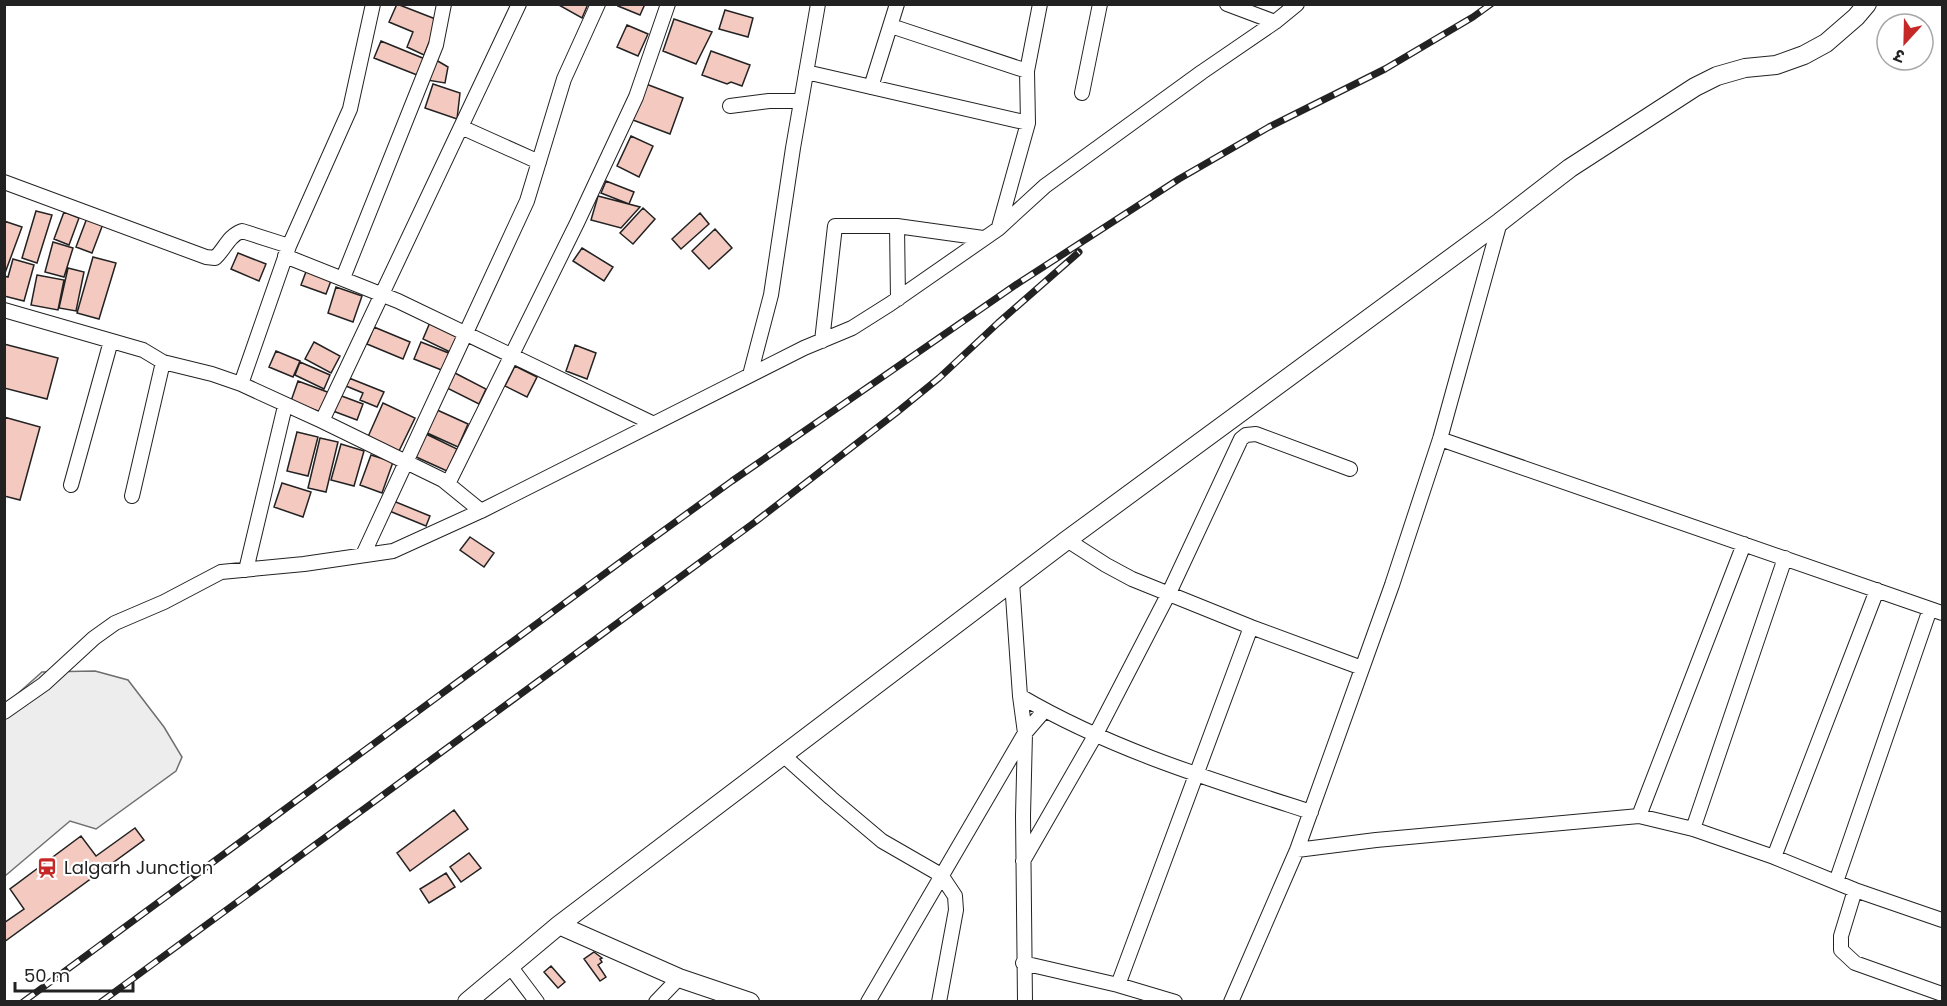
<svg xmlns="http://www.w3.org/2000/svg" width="1947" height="1006" font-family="Poppins,'Noto Sans Devanagari',sans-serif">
<rect width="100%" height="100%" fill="#fff"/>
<path fill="#ededed" stroke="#6f6f6f" stroke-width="1.5" d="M95,671L128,680L164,727L182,757L176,771L96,829L70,821L5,876V705L42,672Z"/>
<path fill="#f3c9c0" stroke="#222" stroke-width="1.5" d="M397,4L438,20L424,55L407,47L413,32L389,22Z
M557,4H588L582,18Z
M619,4H645L640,15L618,6Z
M725,10L753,18L748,37L719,29Z
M674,19L712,32L696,64L663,51Z
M627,25L648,34L638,56L617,47Z
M381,41L425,59L417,75L374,58Z
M711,51L750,65L742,86L731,82L727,84L702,75Z
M436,60L448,67L445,83L427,80Z
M433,84L460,93L457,119L425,108Z
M646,84L683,98L670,134L633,120Z
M631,136L653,146L639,177L617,166Z
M606,181L634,192L629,204L601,193Z
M598,196L640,207L621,228L591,220Z
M643,208L655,219L633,244L620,233Z
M36,211L52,215L37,263L22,258Z
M64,212L79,218L69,245L54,239Z
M700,213L709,224L681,249L672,239Z
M87,218L103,224L92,253L76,247Z
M4,221L22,227L5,273H4Z
M715,229L732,248L709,269L692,251Z
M53,242L73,248L64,277L45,272Z
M582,248L613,267L604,281L573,261Z
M238,253L266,264L259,281L231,269Z
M93,257L116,263L99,319L77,313Z
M13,259L34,265L24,301L4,296V276L8,277Z
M68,268L84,272L76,311L59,308Z
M307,269L332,278L326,294L301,285Z
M37,275L64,280L58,310L31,305Z
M336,287L362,296L353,322L328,313Z
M431,320L459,333L450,352L423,339Z
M374,327L410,342L403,359L367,344Z
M314,342L340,356L331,373L305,359Z
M421,342L451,354L444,371L414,359Z
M4,344L58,358L47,399L4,388Z
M575,345L596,353L587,379L566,371Z
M276,351L300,361L293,377L269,367Z
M300,362L330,375L324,389L295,375Z
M515,366L537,377L527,397L505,386Z
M453,372L486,389L479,404L445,387Z
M349,378L384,392L377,407L360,400L363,393L346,386Z
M298,381L330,393L323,413L291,401Z
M339,395L363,404L357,420L333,411Z
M383,403L415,418L398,453L367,439Z
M435,409L468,424L458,447L425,432Z
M4,417L40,427L20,500L4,496Z
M297,432L318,437L308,476L287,471Z
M424,433L457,449L447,471L414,456Z
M320,438L338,442L326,492L308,488Z
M341,444L364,451L354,486L331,480Z
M371,455L393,462L382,493L360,485Z
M282,483L311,492L303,517L274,507Z
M391,500L430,516L426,526L387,510Z
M470,537L494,553L484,567L460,550Z
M454,810L468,829L410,871L397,853Z
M135,828L144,840L4,942V923L24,909L10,889L81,836L96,856Z
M469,853L481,868L461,882L450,867Z
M446,873L455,887L429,903L420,889Z
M594,952L602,958L600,959L602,962L598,965L606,977L600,981L584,959Z
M551,966L565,982L558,988L544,972Z"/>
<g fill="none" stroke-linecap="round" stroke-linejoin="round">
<g stroke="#222" stroke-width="16">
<path id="minor" d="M1227,4L1275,22
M891,26L1027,71
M806,72L1028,123
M871,87L897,4
M1082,93L1100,4
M730,106L769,101H801
M461,127L539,162
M4,182L206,257L215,258C225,249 228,236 242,231L289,246
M897,226L983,238
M999,227L1028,123L1027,71L1040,4
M285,256L398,301L654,424
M343,278L436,45L444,4
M4,310L143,350L163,362L212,374L241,384L322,421L443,480L481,511L804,348L852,328L890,304L998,229L1045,186L1202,72L1275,22L1297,4
M822,341L835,226H897L898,299
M750,375L771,295L793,148L818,4
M241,384L289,246L350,109L373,4
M322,421L519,4
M1440,439L1942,613
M448,484L577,223L636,97L668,4
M71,485L111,341
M132,496L163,362
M1067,540L1106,565L1132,579L1251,627L1362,668
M363,555L527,201L564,79L598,4
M246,570L285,406
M1012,582L1020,696L1025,733L1023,816L1025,1002
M1020,696C1110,749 1212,780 1311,812
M4,712L44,684L94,638L115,623L164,602L221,572L304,564L393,551L481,511
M783,755L831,798L882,841L941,875L955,896L956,910L939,1002
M1639,816L1744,544
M1693,829L1785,558
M1297,850L1376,840L1639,816L1693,829L1774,857L1855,890L1942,920
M1774,857L1877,590
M1023,861L1096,734L1169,593L1241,439L1246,435L1256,434L1350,469
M1836,882L1930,609
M1855,890L1841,936V950L1855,963L1942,994
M1023,963L1118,985L1175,1002
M510,966L537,1002
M1118,985L1251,627
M656,1002L679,978
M868,1002L1025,733L1044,711
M1231,1002L1297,850L1392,585L1440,439L1500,222"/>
</g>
<g stroke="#222" stroke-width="20">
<path id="tertiary" d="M559,925L679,978L750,1002
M467,1002L559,925L1067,540L1500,222L1570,168L1695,87L1717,76L1745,68L1776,65L1804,55L1826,43L1856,17L1867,4"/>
</g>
<use href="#minor" stroke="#fff" stroke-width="14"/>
<use href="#tertiary" stroke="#fff" stroke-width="18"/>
<g stroke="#222" stroke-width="7">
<path id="rail" d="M23,1002L634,552L732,481L1017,284L1179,179L1269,127L1385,69L1473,17L1491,4
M101,1002L755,522L896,413L939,378L998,323L1079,252"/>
</g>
<use href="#rail" stroke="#fff" stroke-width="4.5" stroke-dasharray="14" stroke-linecap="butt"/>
</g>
<defs>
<g id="station-bare" transform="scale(1.62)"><path d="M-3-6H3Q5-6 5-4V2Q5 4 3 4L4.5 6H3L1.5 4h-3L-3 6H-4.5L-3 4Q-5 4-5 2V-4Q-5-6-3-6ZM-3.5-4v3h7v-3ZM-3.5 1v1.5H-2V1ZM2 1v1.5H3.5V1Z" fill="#c62828" stroke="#fff" stroke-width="2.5" paint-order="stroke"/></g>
</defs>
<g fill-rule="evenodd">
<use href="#station-bare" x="47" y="868"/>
</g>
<g text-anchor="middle" stroke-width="4.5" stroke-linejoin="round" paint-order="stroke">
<g font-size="18" fill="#222" stroke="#fff" text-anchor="start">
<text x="64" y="874">Lalgarh Junction</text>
</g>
</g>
<rect width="1947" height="1006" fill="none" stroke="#222222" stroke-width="12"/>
<g transform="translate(1905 42) rotate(202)"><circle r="28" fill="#ffffff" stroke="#a7a7a7" stroke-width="1.5"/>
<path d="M0-4.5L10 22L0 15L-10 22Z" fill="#c62828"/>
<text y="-9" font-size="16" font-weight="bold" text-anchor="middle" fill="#222222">उ</text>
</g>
<path d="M15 982v9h118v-9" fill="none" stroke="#222222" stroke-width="3"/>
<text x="24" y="982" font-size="18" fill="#222222" stroke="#ffffff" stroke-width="4.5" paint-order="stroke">50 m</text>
</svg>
